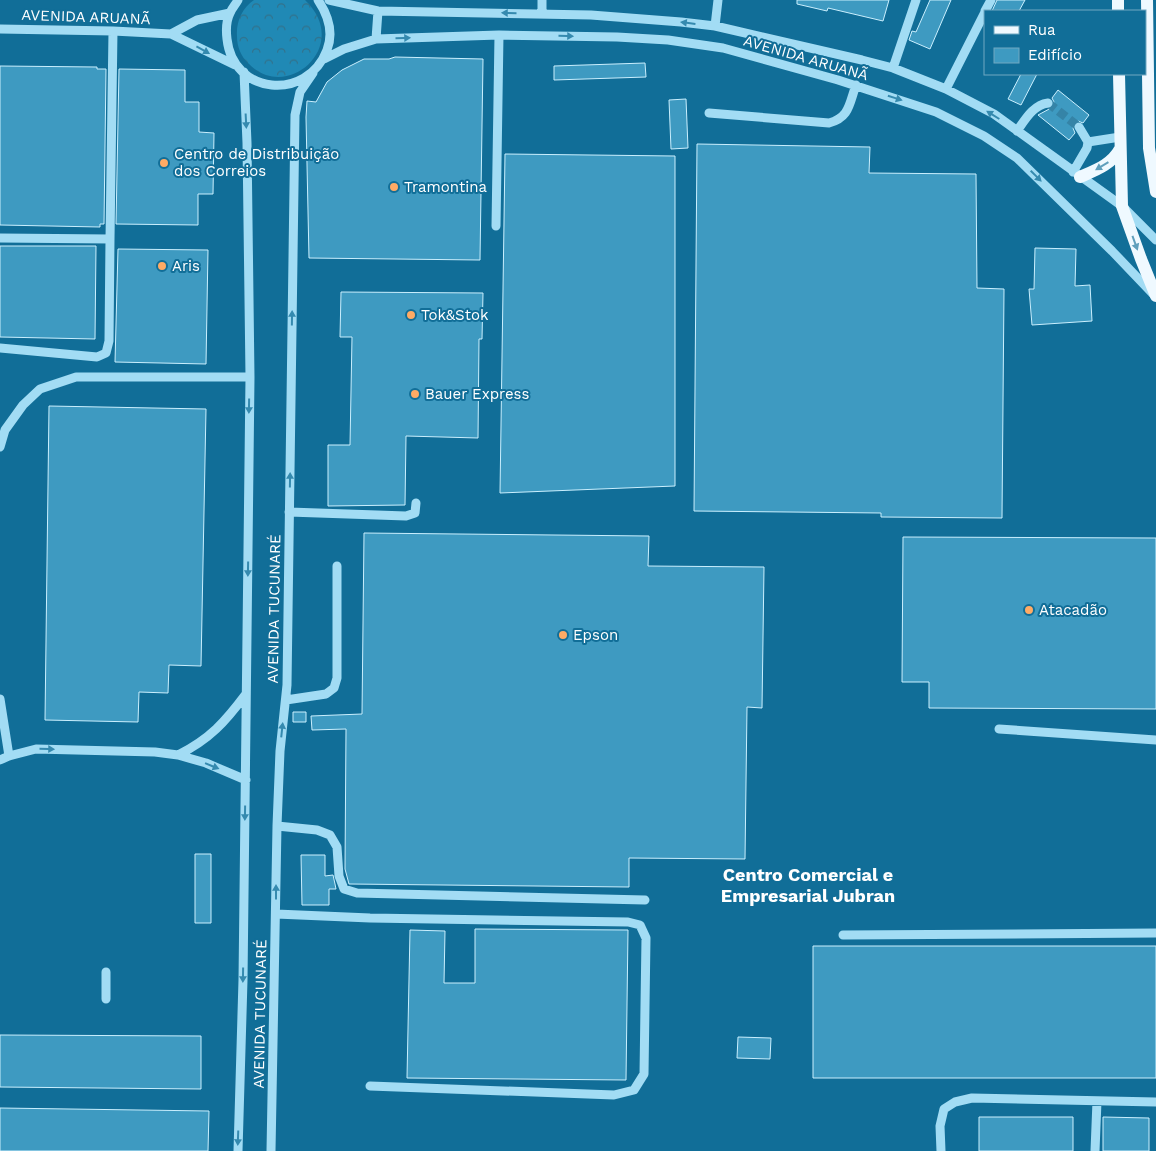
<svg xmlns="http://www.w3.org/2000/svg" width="1156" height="1151" font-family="'Work Sans',sans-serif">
<defs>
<pattern id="forest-crowns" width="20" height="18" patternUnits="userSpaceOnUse" patternTransform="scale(1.25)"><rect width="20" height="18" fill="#2089b5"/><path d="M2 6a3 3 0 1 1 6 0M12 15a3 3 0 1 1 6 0" fill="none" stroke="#32718b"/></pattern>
</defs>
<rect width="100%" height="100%" fill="#116e98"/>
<path fill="url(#forest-crowns)" d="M254,0H305C353,46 286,104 248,63C241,56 237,47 237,36C236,22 242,8 254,0Z"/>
<path fill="#3e9ac1" stroke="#caeffe" d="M797,0H889L883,21L828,8L827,11L797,4Z
M930,0H951L930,49L909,40L912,31L916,32Z
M997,0H1025L1019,11H992Z
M395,57L483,59L480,260L309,258L306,117L307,101L316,102L327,82L342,70L364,59H389Z
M645,63L646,77L554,80V66Z
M0,66L97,67V69H106L104,224H100V227L0,225Z
M119,69L185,70V102H199V132L214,133L213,194H198V225L116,224Z
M1021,74H1037L1021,105L1008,99Z
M1058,90L1089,115L1083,123L1078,121L1074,124L1073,128L1075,133L1069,140L1038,115L1053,107L1054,102L1052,98Z
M686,99L688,148L671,149L669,100Z
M697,144L870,147L869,173L976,174L977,288L1004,289L1002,518L881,517V513L694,511Z
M505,154L675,156V486L500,493Z
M0,246H96L95,339L0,337Z
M1035,248L1076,249L1075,286L1090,285L1092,321L1032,325L1029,289H1034Z
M118,249L208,250L206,364L115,362Z
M341,292L483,293L482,339H479L478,438L406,436L405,505L328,506V445H350L352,337H340Z
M49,406L206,409L201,666L169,665L168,693L139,692L138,722L45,720Z
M364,533L649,536L648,566L764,567L762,708L747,707L745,859L629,858V887L349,884L345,869L346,729L312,730L311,716L362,714Z
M903,537L1156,538V709L929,708V682H902Z
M293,712H306V722H293Z
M195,854H211V923H195Z
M301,855H325V876L333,875L335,884L336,889H329V905H302Z
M475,929L628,930L626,1080L407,1078L410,930L445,931L444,983H475Z
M813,946H1156V1078H813Z
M0,1035L201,1036V1089L0,1087Z
M738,1037L771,1038L770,1059L737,1058Z
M0,1108L209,1111L208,1151H0Z
M979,1117H1073V1151H979Z
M1103,1117L1149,1118V1151H1103Z"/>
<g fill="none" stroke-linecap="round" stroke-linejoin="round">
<path stroke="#3584a7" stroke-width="9" stroke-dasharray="9 4.5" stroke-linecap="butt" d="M1048,103L1079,127"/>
<path stroke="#a2dcf4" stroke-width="9" d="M238,0C236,4 232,8 230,13C226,21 226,31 227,39C233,95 307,102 327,50C334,32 328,15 318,0
M329,0L378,11L591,15L681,22L715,26L862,60L893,68L946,89L994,114L1122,206L1156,240
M542,0V14
M985,11L991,0
M715,26L718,0
M0,29L113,31L171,34L235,65
M171,34L197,20L230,13
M376,39L378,11
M324,59L344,49L376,39L499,35L617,37L668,40L723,48L838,80L936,112L984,136L1017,158L1112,251L1153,294
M893,68L916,0
M946,89L985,12
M709,113L829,123C850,117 849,104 856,85
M1017,131C1025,120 1033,105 1048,103
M1088,142L1120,137
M1073,172L1087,148L1088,142L1079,127
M496,226L499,35
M0,238L110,239L113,31
M0,348L97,357L106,353L109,341L110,239
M0,447L5,430L23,405L40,389L76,377H250
M289,512L406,516L415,513L416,503
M0,699L9,756
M286,700L326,694L334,688L337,678V566
M999,729L1156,740
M178,755C210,739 225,722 246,694
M0,760L9,756L36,749L155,752L178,755L206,763L246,780
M277,826L317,830L330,835L337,847L339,876L344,889L357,893L645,900
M276,914L370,918L628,922L640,925L646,938L644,1074L634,1090L614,1095L370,1086
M843,935L1156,933
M106,972V999
M238,1151L243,980L250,377L247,143L244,72
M271,1151L277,826L280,751L287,685L295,115L300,92L313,73
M941,1151L940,1126L944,1109L955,1102L972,1098L1156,1102
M1095,1151L1097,1101"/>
<path stroke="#eff9ff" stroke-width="12" d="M1118,0V11
M1147,0L1149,148L1156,192
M1119,74L1122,206L1141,259L1156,296
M1080,177C1096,170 1111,165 1120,149"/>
</g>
<defs><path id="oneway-solid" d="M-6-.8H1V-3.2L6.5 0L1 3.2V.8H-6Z" transform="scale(1.25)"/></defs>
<g fill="#358aaf">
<use href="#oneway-solid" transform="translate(509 13) rotate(-179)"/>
<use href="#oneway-solid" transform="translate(688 23) rotate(-173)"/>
<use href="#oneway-solid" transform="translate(566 36) rotate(1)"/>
<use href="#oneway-solid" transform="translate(403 38) rotate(-2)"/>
<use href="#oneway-solid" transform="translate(203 50) rotate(29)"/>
<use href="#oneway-solid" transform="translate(895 98) rotate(18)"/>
<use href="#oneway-solid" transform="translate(993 115) rotate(-148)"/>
<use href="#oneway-solid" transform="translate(246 121) rotate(87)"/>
<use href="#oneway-solid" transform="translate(1036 176) rotate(45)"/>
<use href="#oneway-solid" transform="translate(292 318) rotate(-89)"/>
<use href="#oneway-solid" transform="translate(249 406) rotate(91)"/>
<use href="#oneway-solid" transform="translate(290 480) rotate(-89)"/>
<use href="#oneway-solid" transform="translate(248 569) rotate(91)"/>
<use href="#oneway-solid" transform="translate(282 730) rotate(-84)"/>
<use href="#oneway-solid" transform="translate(47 749) rotate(1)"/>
<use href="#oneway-solid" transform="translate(212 766) rotate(22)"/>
<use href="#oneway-solid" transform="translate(245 813) rotate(91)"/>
<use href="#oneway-solid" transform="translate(276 892) rotate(-90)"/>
<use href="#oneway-solid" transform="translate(243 975) rotate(91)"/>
<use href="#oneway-solid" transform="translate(238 1138) rotate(92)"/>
</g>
<g fill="#5f9fbc">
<use href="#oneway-solid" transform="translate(1102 166) rotate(149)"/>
<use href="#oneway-solid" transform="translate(1135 243) rotate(70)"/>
</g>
<g fill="#ffab65" stroke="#116e98" stroke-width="2">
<circle cx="164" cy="163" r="5"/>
<circle cx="394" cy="187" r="5"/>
<circle cx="162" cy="266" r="5"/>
<circle cx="411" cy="315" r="5"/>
<circle cx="415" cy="394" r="5"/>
<circle cx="1029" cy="610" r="5"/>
<circle cx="563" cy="635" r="5"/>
</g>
<g text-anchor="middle" stroke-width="4" stroke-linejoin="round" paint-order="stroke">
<g font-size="15" fill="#fff" stroke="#116e98">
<text transform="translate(86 17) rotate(2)" y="5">AVENIDA ARUANÃ</text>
<text transform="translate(806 58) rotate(16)" y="5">AVENIDA ARUANÃ</text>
<text transform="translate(274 609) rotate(-89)" y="5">AVENIDA TUCUNARÉ</text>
<text transform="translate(260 1014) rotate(-89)" y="5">AVENIDA TUCUNARÉ</text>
</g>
<g font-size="15" fill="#fff" stroke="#116e98" text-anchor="start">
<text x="174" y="159">Centro de Distribuição<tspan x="174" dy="17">dos Correios</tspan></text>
<text x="404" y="192">Tramontina</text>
<text x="172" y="271">Aris</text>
<text x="421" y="320">Tok&amp;Stok</text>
<text x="425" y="399">Bauer Express</text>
<text x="1039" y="615">Atacadão</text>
<text x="573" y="640">Epson</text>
</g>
<g font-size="18" font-weight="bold" fill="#fff" stroke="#116e98">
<text x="808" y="881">Centro Comercial e<tspan x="808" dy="21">Empresarial Jubran</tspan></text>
</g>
</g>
<rect x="984" y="10" width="162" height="65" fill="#116e98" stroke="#70a8c1"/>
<rect x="994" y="26" width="25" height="8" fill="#eff9ff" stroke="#70a8c1"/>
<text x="1028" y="35" font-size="15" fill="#ffffff">Rua</text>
<rect x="994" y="48" width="25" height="15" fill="#3e9ac1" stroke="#70a8c1"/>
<text x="1028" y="60" font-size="15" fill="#ffffff">Edifício</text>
</svg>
